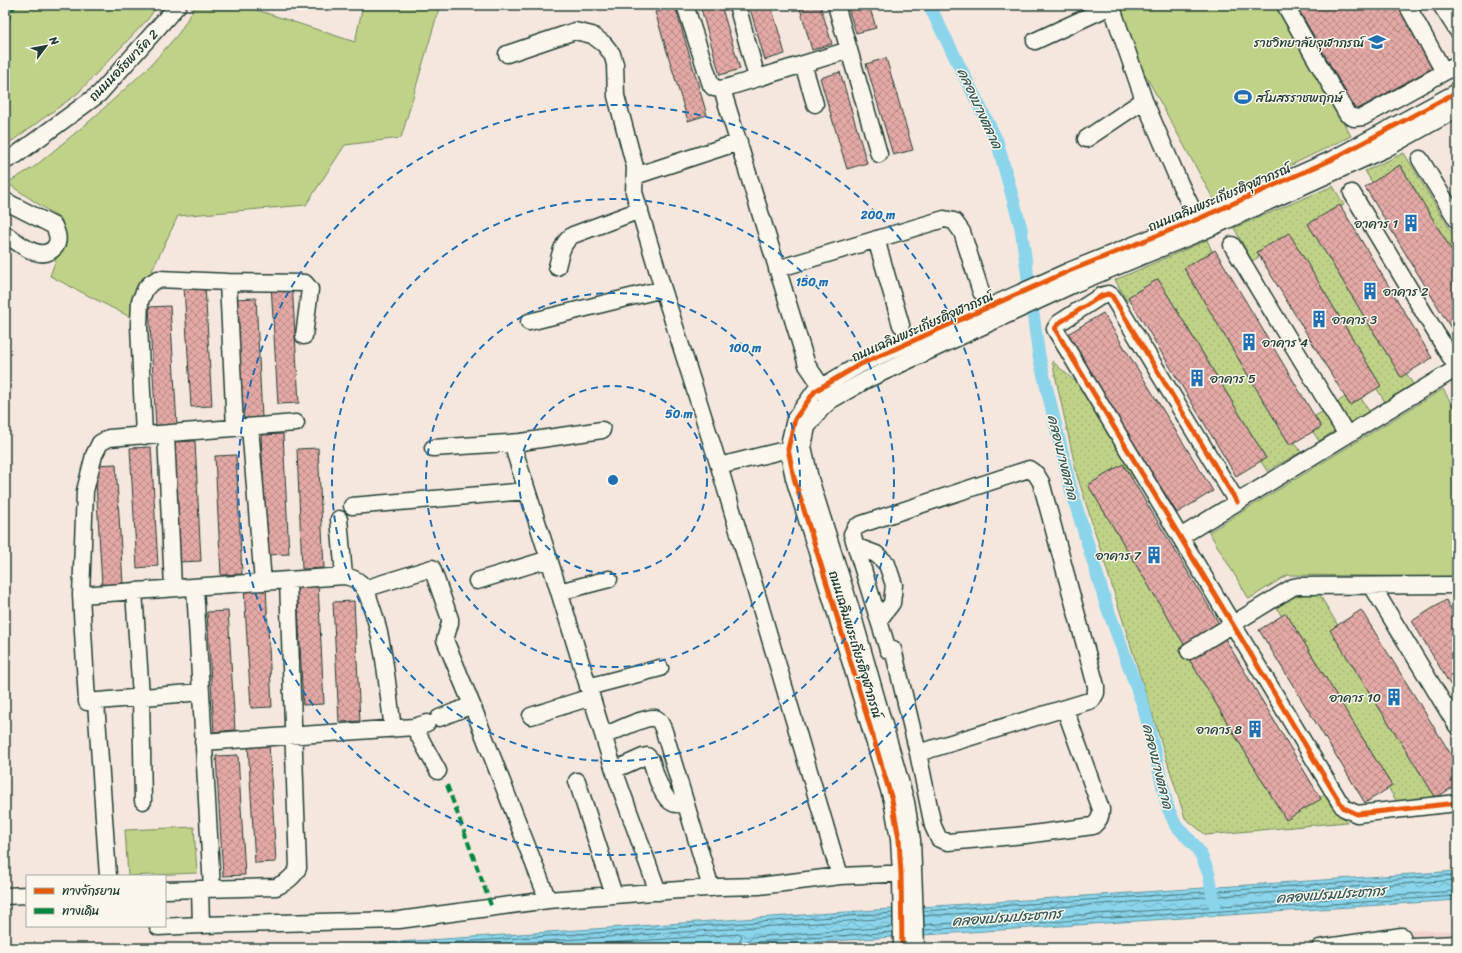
<svg xmlns="http://www.w3.org/2000/svg" width="1462" height="953" font-family="Sriracha,'Playpen Sans Thai',sans-serif">
<defs>
<pattern id="garden-dots" width="8" height="8" patternUnits="userSpaceOnUse"><rect width="8" height="8" fill="#bfd287"/><path d="M2 2h.1M6 6h.1" fill="none" stroke="#a4b575" stroke-width="1.8" stroke-linecap="round"/></pattern>
<pattern id="water-waves" width="16" height="10" patternUnits="userSpaceOnUse"><rect width="16" height="10" fill="#8bd5ec"/><path d="M0 5q4-4 8 0t8 0" fill="none" stroke="#71aec0"/></pattern>
<pattern id="building-cross-hatch" width="8" height="8" patternUnits="userSpaceOnUse"><rect width="8" height="8" fill="#e4a9a6"/><path d="M0 0l8 8M0 8l8-8" fill="none" stroke="#b88b88"/></pattern>
</defs>
<rect width="100%" height="100%" fill="#f6e7de"/>
<filter id="ink" filterUnits="userSpaceOnUse"><feTurbulence type="fractalNoise" baseFrequency=".025" numOctaves="2"/><feDisplacementMap in="SourceGraphic" scale="8" xChannelSelector="R" yChannelSelector="G"/><feConvolveMatrix kernelMatrix="1 2 1 2 8 2 1 2 1" color-interpolation-filters="sRGB"/></filter>
<g filter="url(#ink)">
<path fill="#f1d4cd" d="M1411,930L1457,931V948H1412Z
M1217,942V948H1143Z"/>
<path fill="#bfd287" stroke="#6f885e" d="M5,5H158L148,19L77,94L5,146Z
M196,5H242L355,42L363,5H440L401,138L345,145L306,205L178,216L130,317L50,276L64,237L62,220L7,183L34,167L91,120L149,67L179,33Z
M1116,5H1277L1351,136L1215,202L1136,58Z
M1443,389L1457,413V577L1287,575L1249,599L1209,532Z
M194,827L197,873L128,876L125,830Z"/>
<path fill="url(#garden-dots)" stroke="#6f885e" d="M1404,153L1457,241V317L1365,171Z
M1333,186L1344,205L1313,224L1413,384L1385,402L1286,241L1252,261L1234,228Z
M1207,240L1214,255L1190,271L1301,452L1267,471L1150,288L1127,301L1115,280Z
M1052,361L1086,391L1135,477L1102,498L1289,814L1326,794L1347,822L1206,835L1185,818L1077,475Z
M1345,397L1350,405L1361,398L1370,413L1351,425L1337,402Z
M1325,410L1336,430L1319,441L1313,432L1321,427L1315,416Z
M1318,592L1442,799L1397,802L1276,607L1291,597Z"/>
<path fill="url(#water-waves)" stroke="#6098a2" d="M1457,871V900L726,948H310Z"/>
<g fill="none" stroke-linecap="round" stroke-linejoin="round">
<path stroke="#4a7a7e" stroke-width="1" d="M924,911L1457,875
M924,916L1457,880
M924,925L1457,891
M924,930L1457,896
M369,948L893,913
M444,948L893,918
M533,948L740,934L742,936L739,943V948
M745,948L747,941L753,937L893,927
M750,948L751,944L754,942L893,932"/>
<path stroke="#8bd5ec" stroke-width="13" d="M929,5L997,141L1021,228L1039,356L1071,489L1106,604L1144,708L1168,808L1175,824L1196,847L1202,857L1209,874L1214,903"/>
</g>
<path fill="url(#building-cross-hatch)" stroke="#1f3d34" d="M700,5H721L740,69L720,75Z
M749,5H771L785,54L765,60Z
M799,5H820L832,44L812,50Z
M847,5H869L876,28L856,33Z
M1296,5H1399L1434,67L1356,110Z
M675,6L707,115L688,121L655,12Z
M886,58L913,150L893,155L866,64Z
M840,72L867,163L847,169L820,78Z
M1400,165L1457,259V338L1365,187Z
M1340,205L1432,358L1401,377L1308,224Z
M1289,233L1381,386L1350,405L1257,252Z
M1215,250L1321,427L1290,445L1184,268Z
M1158,279L1266,458L1236,476L1128,297Z
M292,283L299,403L278,404L271,284Z
M205,286L212,406L191,407L184,287Z
M256,298L262,418L241,419L234,299Z
M170,306L177,426L156,427L149,307Z
M1103,313L1213,491L1177,513L1066,335Z
M283,434L289,554L267,555L261,435Z
M195,441L201,561L179,562L174,442Z
M151,447L158,566L137,568L130,448Z
M318,448L324,568L302,569L297,449Z
M236,455L242,574L221,575L215,456Z
M116,464L123,584L102,585L95,465Z
M1123,464L1220,625L1185,646L1088,485Z
M318,584L324,704L303,705L297,585Z
M266,587L272,707L251,708L244,588Z
M1446,600L1457,619V696L1412,621Z
M354,601L360,721L339,722L333,602Z
M1361,610L1457,764V784L1436,798L1330,630Z
M228,611L235,730L214,732L207,612Z
M1286,613L1392,786L1365,803L1259,630Z
M1224,637L1321,799L1286,820L1189,659Z
M269,743L276,862L255,863L248,744Z
M238,755L245,875L223,876L216,756Z"/>
<g fill="none" stroke-linecap="round" stroke-linejoin="round">
<g stroke="#1f3d34" stroke-width="19">
<path id="minor" d="M685,5L711,85L714,88L722,89
M737,5L757,78
M836,5L879,154
M1111,5L1144,100L1180,184L1202,229
M1285,5L1347,114L1354,118L1363,117L1457,65
M1407,5L1444,72
M1441,5L1457,30
M1035,41L1111,6
M507,54L575,31L592,35L604,44L612,54L615,64L616,96L635,167L634,192L663,289L719,466L840,876
M803,64L815,104
M1086,139L1144,100
M1420,159L1457,220
M5,161L16,155L99,94L178,5
M635,176L739,142
M1352,193L1457,368
M5,201L54,226C57,233 60,240 55,247C41,264 18,242 5,234
M876,239L901,325
M1232,245L1347,435
M557,267C560,255 562,242 573,235L640,210
M777,269L944,219L954,221L962,232L981,292
M228,282L235,428
M529,322L663,289
M828,396L807,365L722,89L849,50
M250,427L263,582
M602,430L521,442L515,447V453L549,559L614,770L658,892
M166,434L173,588
M144,436L139,325L140,301L146,288L151,283L158,279L228,282L305,283L310,289L304,336
M433,448L521,442
M719,466L797,447
M1237,502L1112,296L1108,294L1101,296L1059,323L1055,329L1339,801L1344,808L1357,814L1457,803
M352,506L527,491
M339,519L344,576
M1180,537L1457,368
M857,547L876,554L887,564L894,585L892,603L879,620
M477,581L549,559
M1372,586L1457,726
M195,587L212,889
M364,589L432,568L450,619V623L445,640L472,705L548,900
M134,591L141,697L143,801
M559,592L609,579
M81,595L344,576C350,577 356,579 360,583C366,589 369,598 371,605C385,644 387,687 393,729
M1189,651L1293,587L1298,586L1457,585
M588,687L660,668
M201,692L87,702L81,595L85,491L94,455L100,443L109,438L296,423
M96,702L108,876
M531,716L591,697
M439,718L472,705
M414,727L438,771
M604,736C613,732 646,716 655,718C660,720 662,726 664,731L711,888
M203,742L414,727L427,723
M918,753L1092,700L1096,693V686L1041,482L1036,474L1029,469L862,524L856,527L852,534L888,650L893,649L918,753L933,826L939,839L948,842L1025,835L1093,826C1099,821 1101,817 1101,809L1065,709
M614,770L643,757L647,756L651,760C655,772 661,798 673,803C677,805 682,804 686,804
M577,781L614,895
M200,889L201,925L399,920L548,900L719,887L759,886L840,876L911,873
M165,890L276,887C285,883 294,877 298,868L288,580
M5,896L27,895
M158,927L201,925
M902,948L901,874L899,839L892,800L835,610L794,478L788,449L795,419L815,391L859,365L1069,271L1198,219L1331,160L1457,92
M916,948L912,840L906,802L850,606L810,479L803,446L807,427L821,409L831,400L868,379L1074,284L1203,231L1385,149L1457,109
M1320,948L1402,936
M1406,948L1412,946L1457,944"/>
</g>
<use href="#minor" stroke="#fbf7ec" stroke-width="16"/>
<path stroke="#00873e" stroke-width="4" stroke-dasharray="8 4" stroke-linecap="butt" d="M5,32L10,11L16,5
M447,785L492,908"/>
<g stroke="#fbf7ec" stroke-width="8">
<path id="cycleway" d="M1237,502L1112,296L1108,294L1101,296L1059,323L1055,329L1339,801L1344,808L1357,814L1457,803
M902,948L901,874L899,839L892,800L835,610L794,478L788,449L795,419L815,391L859,365L1069,271L1198,219L1331,160L1457,92"/>
</g>
<use href="#cycleway" stroke="#e8590c" stroke-width="5"/>
</g>
</g>
<g fill="none" stroke="#1f6fb2" stroke-width="2" stroke-dasharray="7 5">
<circle cx="613" cy="480" r="94"/>
<circle cx="613" cy="480" r="187"/>
<circle cx="613" cy="480" r="281"/>
<circle cx="613" cy="480" r="375"/>
</g>
<defs>
<g id="university-bare" transform="scale(1.38)"><path d="M0-5L7-2L0 1L-7-2ZM-4 1L0 2.5L4 1V4Q0 6-4 4Z" fill="#1f6fb2" stroke="#fbf7ec" stroke-width="2.5" paint-order="stroke"/></g>
<g id="stadium-bare" transform="scale(1.38)"><path d="M0-5a6.5 5 0 1 0 0 10a6.5 5 0 1 0 0-10ZM-3.5-1.8h7v3.6h-7Z" fill="#1f6fb2" stroke="#fbf7ec" stroke-width="2.5" paint-order="stroke"/></g>
<g id="building-bare" transform="scale(1.38)"><path d="M-4-6H4V6H1V3H-1V6H-4ZM-2.5-4.3h1.7v1.8h-1.7ZM.8-4.3h1.7v1.8H.8ZM-2.5-1h1.7V.8h-1.7ZM.8-1h1.7V.8H.8Z" fill="#1f6fb2" stroke="#fbf7ec" stroke-width="2.5" paint-order="stroke"/></g>
</defs>
<g fill-rule="evenodd">
<use href="#university-bare" x="1377" y="42"/>
<use href="#stadium-bare" x="1243" y="97"/>
<use href="#building-bare" x="1411" y="223"/>
<use href="#building-bare" x="1370" y="291"/>
<use href="#building-bare" x="1319" y="319"/>
<use href="#building-bare" x="1249" y="342"/>
<use href="#building-bare" x="1197" y="378"/>
<use href="#building-bare" x="1154" y="555"/>
<use href="#building-bare" x="1394" y="697"/>
<use href="#building-bare" x="1255" y="729"/>
</g>
<g text-anchor="middle" stroke-width="3" stroke-linejoin="round" paint-order="stroke">
<g font-size="13" fill="#1f3d34" stroke="#fbf7ec" text-anchor="end">
<text x="1364" y="47">ราชวิทยาลัยจุฬาภรณ์</text>
<text x="1256" y="102" text-anchor="start">สโมสรราชพฤกษ์</text>
<text x="1398" y="228">อาคาร 1</text>
<text x="1383" y="296" text-anchor="start">อาคาร 2</text>
<text x="1332" y="324" text-anchor="start">อาคาร 3</text>
<text x="1262" y="347" text-anchor="start">อาคาร 4</text>
<text x="1210" y="383" text-anchor="start">อาคาร 5</text>
<text x="1141" y="560">อาคาร 7</text>
<text x="1381" y="702">อาคาร 10</text>
<text x="1242" y="734">อาคาร 8</text>
</g>
<g font-size="13" fill="#1f3d34" stroke="#fbf7ec">
<text transform="translate(123 65) rotate(-46)" y="5">ถนนนอร์ธพาร์ค 2</text>
<text transform="translate(1219 197) rotate(-23)" y="5">ถนนเฉลิมพระเกียรติจุฬาภรณ์</text>
<text transform="translate(922 326) rotate(-24)" y="5">ถนนเฉลิมพระเกียรติจุฬาภรณ์</text>
<text transform="translate(856 644) rotate(73)" y="5">ถนนเฉลิมพระเกียรติจุฬาภรณ์</text>
</g>
<g font-size="14" font-style="italic" fill="#355b59" stroke="#fbf7ec">
<text transform="translate(980 108) rotate(65)" y="5">คลองบางตลาด</text>
<text transform="translate(1063 457) rotate(76)" y="5">คลองบางตลาด</text>
<text transform="translate(1158 766) rotate(76)" y="5">คลองบางตลาด</text>
<text transform="translate(1331 894) rotate(-4)" y="5">คลองเปรมประชากร</text>
<text transform="translate(1007 917) rotate(-4)" y="5">คลองเปรมประชากร</text>
</g>
</g>
<circle cx="613" cy="480" r="6" fill="#1f6fb2" stroke="#fbf7ec" stroke-width="2"/>
<g font-size="12" text-anchor="middle" font-weight="bold" fill="#1f6fb2" stroke="#fbf7ec" stroke-width="3" stroke-linejoin="round" paint-order="stroke">
<text x="878" y="219">200 m</text>
<text x="812" y="286">150 m</text>
<text x="745" y="352">100 m</text>
<text x="679" y="418">50 m</text>
</g>
<rect width="1462" height="953" fill="none" stroke="#fbf7ec" stroke-width="20"/>
<rect x="10" y="10" width="1442" height="933" fill="none" stroke="#1f3d34" stroke-width="1.5" filter="url(#ink)"/>
<rect x="26" y="875" width="140" height="52" fill="#fbf7ec" stroke="#a3ada2"/>
<rect x="34" y="888" width="20" height="6" fill="#e8590c" stroke="#a3ada2"/>
<text x="62" y="895" font-size="12" fill="#1f3d34">ทางจักรยาน</text>
<rect x="34" y="908" width="20" height="6" fill="#00873e" stroke="#a3ada2"/>
<text x="62" y="915" font-size="12" fill="#1f3d34">ทางเดิน</text>
<g transform="translate(46 46) rotate(58)" stroke="#fbf7ec" stroke-width="3" paint-order="stroke">
<path d="M0-3L7 15L0 10L-7 15Z" fill="#1f3d34"/>
<text y="-6" font-size="11" font-weight="bold" text-anchor="middle" fill="#1f3d34">N</text>
</g>
</svg>
